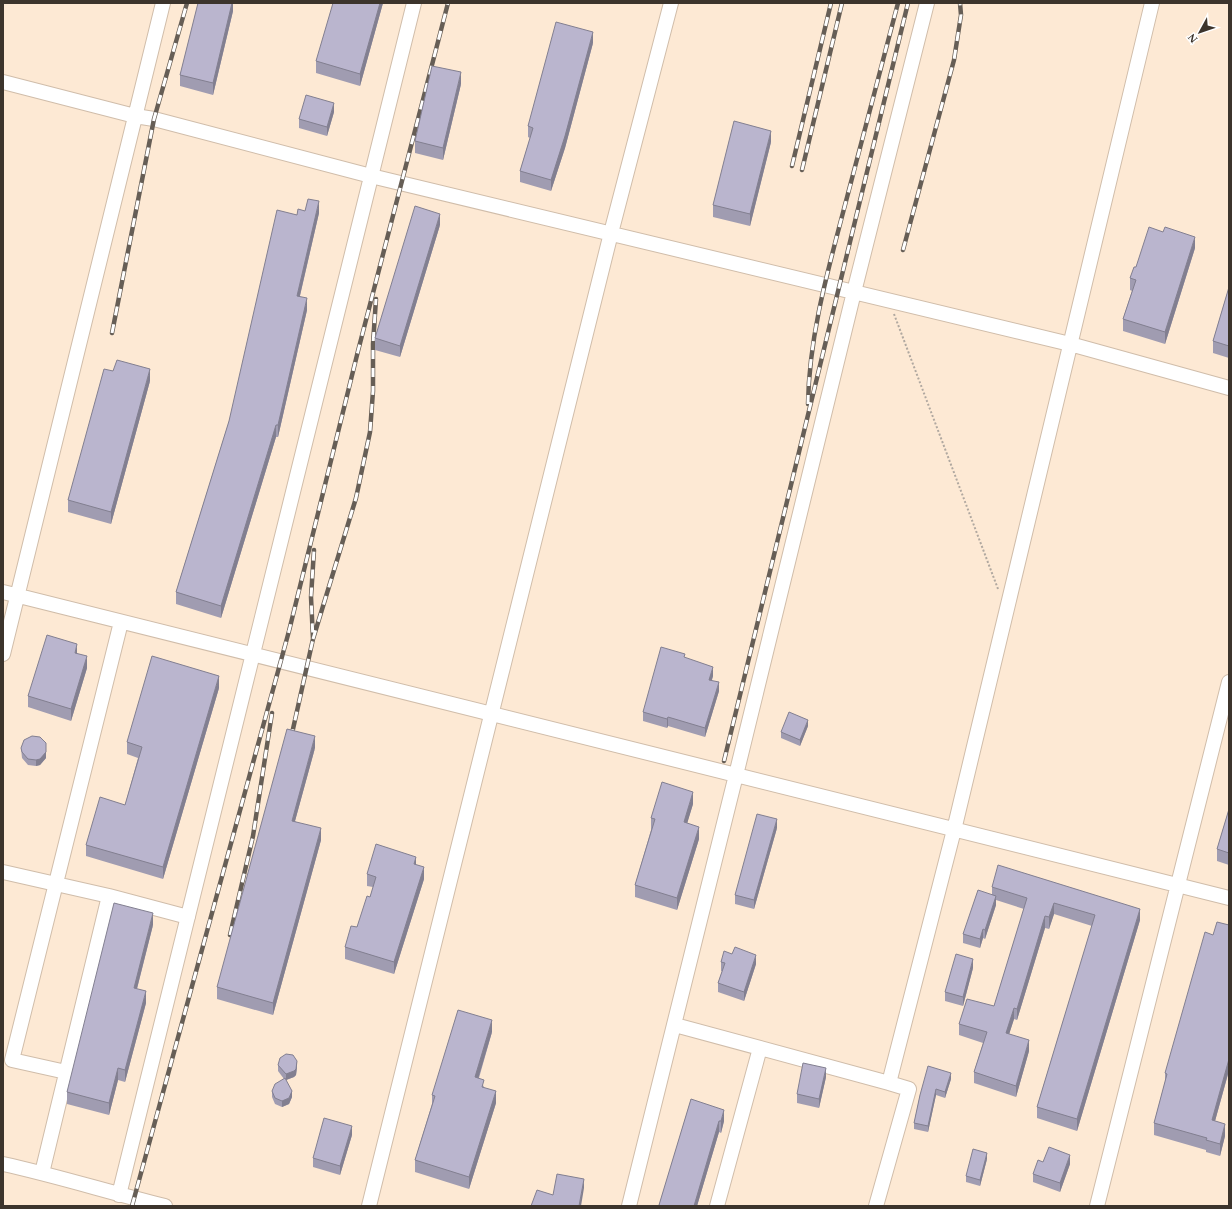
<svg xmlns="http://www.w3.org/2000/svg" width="1232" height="1209" font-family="'Times New Roman',serif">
<rect width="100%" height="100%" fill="#fef6ee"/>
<path fill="#fde9d4" d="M3,3H1229V1206H3Z"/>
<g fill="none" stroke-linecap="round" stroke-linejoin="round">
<g stroke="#d0bdaa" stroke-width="16">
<path id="minor" d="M3,82L135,116L154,119L371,176L1070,344L1229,388
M3,592L1229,898
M3,654L163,3
M3,872L109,896L42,1173
M109,896L188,917
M675,1025L889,1083L954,830L1152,3
M66,1072L12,1060L121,622
M3,1164C58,1176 111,1193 165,1206
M119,1195L414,3
M369,1206L611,233L671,3
M629,1206L736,775L854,292L927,3
M717,1206L760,1048
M876,1206L909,1089L889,1083
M1097,1206L1229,682"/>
</g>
<path stroke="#b0a8a0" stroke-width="2" stroke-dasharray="2 2" stroke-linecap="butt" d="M894,314L998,589"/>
<use href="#minor" stroke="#fff" stroke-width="14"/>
<g stroke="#665e56" stroke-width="4.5">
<path id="rail" d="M792,166L831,3
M802,170L842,3
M903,250L954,60L961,15L960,3
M112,333L154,119L187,3
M808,404C809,336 828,270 845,205C863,138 880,70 898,3
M313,639L356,498L370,432L373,391V344L376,299
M291,738L313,639L311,597L314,550
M724,761L908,3
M230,935L253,836L272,713
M132,1206L289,631L358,351L448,3"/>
</g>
<use href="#rail" stroke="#fff" stroke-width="3" stroke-dasharray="9" stroke-linecap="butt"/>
</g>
<path fill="#a09cb1" d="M233,3V11L213,95L180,86V75Z
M383,3L360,86L316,73V61Z
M593,43L565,148L551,191L520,182V171L530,138L528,137V126Z
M461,84L443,160L415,153V141Z
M334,112L327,136L299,128V119Z
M771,142L750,226L713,217V205Z
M319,213L300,296L307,310L278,437H276L221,618L176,604V592L229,421L297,215Z
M440,225L400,357L375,350V338Z
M1195,248L1165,344L1123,331V319L1132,291L1130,290V278L1136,267Z
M1229,287V358L1213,353V341Z
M150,381L111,524L68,512V500Z
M77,653L87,668L71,721L28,707V696Z
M685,658L713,676L712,680L719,691L705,737L668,726L667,728L643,721V712Z
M219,688L163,879L86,856V845L125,805L138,758L127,754V742Z
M808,726L800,746L781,738V732Z
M21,748L46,758L40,765L36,766L28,765L22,758Z
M315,748L295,821L321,840L273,1015L217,999V987Z
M693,804L687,823L699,839L677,910L635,897V885L651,830V818Z
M1229,809V865L1217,861V849Z
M777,828L754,909L735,904V895Z
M416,865L424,879L394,974L345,959V947L357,927L370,897L373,887L367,886V874Z
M992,887L1140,920L1077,1131L1037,1118V1107L1092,926L1054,914L1049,929L1045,928L1017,1020L1014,1019L1009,1034L1029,1051L1016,1097L974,1083V1072L983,1043L959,1035V1024L994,1006L1024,909L996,900V905L985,939L983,938L980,948L963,943V934L992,894Z
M153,925L137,989L146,1003L125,1082L118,1080L109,1115L67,1104V1092Z
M1229,925V1071L1215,1121L1225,1136L1220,1156L1206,1152V1150L1154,1135V1123L1165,1082V1073L1213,935Z
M732,954L756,964L744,1001L718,992V983L722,971H721V962Z
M973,968L963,1006L945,1001V992Z
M492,1032L479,1078L484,1087L496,1103L469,1189L415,1172V1160L432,1104V1095Z
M278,1065L297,1067L296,1075L294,1077L286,1080L292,1097L289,1104L282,1107L275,1104L272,1097V1091L284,1079L278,1071Z
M826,1077L819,1108L797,1103V1094Z
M951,1079L945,1098L936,1095L928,1132L914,1129V1123L920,1095Z
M691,1099L724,1121L721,1133L719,1132L697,1206H659Z
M352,1135L340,1175L313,1167V1158Z
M987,1159L980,1186L966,1182V1176Z
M1043,1162L1070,1164L1060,1192L1033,1182V1174Z"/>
<path fill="#827f90" d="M232,3H233V11L213,95V83Z
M380,3H383L360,86V74Z
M593,32V43L565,148L551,191V180Z
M461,72V84L443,160V148Z
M334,103V112L327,136V127Z
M771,131V142L750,226V214Z
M319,201V213L297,308V296Z
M440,214V225L400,357V346Z
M1195,237V248L1165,344V332Z
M307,298V310L278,437V425Z
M150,369V381L111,524V512Z
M276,425V437L221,618V606Z
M77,644V656L75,653Z
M87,656V668L71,721V709Z
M713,667V676L709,688V680Z
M219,676V688L163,879V867Z
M719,682V691L705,737V728Z
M668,717V726L667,728V719Z
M808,720V726L800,746V740Z
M315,736V748L292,832V821Z
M46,752V758L40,765L36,766V760Z
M693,792V804L684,834V822Z
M777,819V828L754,909V900Z
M699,827V839L677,910V898Z
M321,828V840L273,1015V1003Z
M416,857V869L414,864Z
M424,867V879L394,974V962Z
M996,896V905L985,939V930Z
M1054,903V914L1049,929V917Z
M1140,909V920L1077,1131V1119Z
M153,913V925L134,1000V988Z
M1045,916V928L1017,1020V1009Z
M983,929V938L980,948V939Z
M756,955V964L744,1001V992Z
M973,959V968L963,1006V997Z
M146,991V1003L125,1082V1070Z
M1014,1008V1019L1006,1044V1033Z
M492,1020V1032L475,1089V1077Z
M1029,1040V1051L1016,1097V1086Z
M1229,1059V1070L1212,1132V1120Z
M297,1061V1067L296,1075L294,1077L286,1080V1074Z
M118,1068V1080L109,1115V1103Z
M826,1068V1077L819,1108V1099Z
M951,1073V1079L945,1098V1092Z
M936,1089V1095L928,1132V1126Z
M292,1091V1097L289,1104L282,1107V1101Z
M496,1091V1103L469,1189V1177Z
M724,1110V1121L721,1133V1121Z
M719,1121V1132L697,1206H694Z
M1225,1124V1136L1220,1156V1144Z
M352,1126V1135L340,1175V1166Z
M987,1153V1159L980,1186V1180Z
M1070,1155V1164L1060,1192V1183Z
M584,1179V1188L581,1206H579Z"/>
<path fill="#bab5ce" stroke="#827f90" d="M198,3H232L213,83L180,75Z
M333,3H380L360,74L316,61Z
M556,22L593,32L565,136L551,180L520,171L533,128L528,126Z
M432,66L461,72L443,148L415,141Z
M306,95L334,103L327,127L299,119Z
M734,121L771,131L750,214L713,205Z
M308,199L319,201L297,296L307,298L278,425H276L221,606L176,592L229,421L277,210L297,215L298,209L305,211Z
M415,206L440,214L400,346L375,338Z
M1149,227L1163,232L1165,227L1195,237L1165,332L1123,319L1136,280L1130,278L1134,267H1136Z
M1229,287V346L1213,341Z
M117,360L150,369L111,512L68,500L104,369L113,371Z
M47,635L77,644L75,653L87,656L71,709L28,696Z
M661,647L685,654L684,657L713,667L709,680L719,682L705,728L668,717L667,719L643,712Z
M152,656L219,676L163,867L86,845L100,797L125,805L142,747L127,742Z
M789,712L808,720L800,740L781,732Z
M287,729L315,736L292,821L321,828L273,1003L217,987Z
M32,736L40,737L46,743V752L40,759L36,760L28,759L22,752L21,748L24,740Z
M662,782L693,792L684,822L699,827L677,898L635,885L655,819L651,818Z
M1229,809V853L1217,849Z
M757,814L777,819L754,900L735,895Z
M376,844L416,857L414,864L424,867L394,962L345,947L351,926L357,927L367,896L370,897L376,877L367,874Z
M998,865L1140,909L1077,1119L1037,1107L1095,915L1054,903L1049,917L1045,916L1017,1009L1014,1008L1006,1033L1029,1040L1016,1086L974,1072L987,1032L959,1024L967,999L994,1006L1027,898L992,887Z
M978,890L996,896L985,930L983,929L980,939L963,934Z
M114,903L153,913L134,988L146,991L125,1070L118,1068L109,1103L67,1092Z
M1217,922L1229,925V1059L1212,1120L1225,1124L1220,1144L1206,1140L1207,1138L1154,1123L1167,1074L1165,1073L1205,932L1213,935Z
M735,947L756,955L744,992L718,983L725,963L721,962L724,951L732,954Z
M956,954L973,959L963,997L945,992Z
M458,1010L492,1020L475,1077L484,1080L482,1087L496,1091L469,1177L415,1160L435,1096L432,1095Z
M286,1054L293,1055L297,1061L296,1069L294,1071L286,1074L278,1065L280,1058Z
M803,1063L826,1068L819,1099L797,1094Z
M928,1066L951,1073L945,1092L936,1089L928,1126L914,1123L920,1095Z
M285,1078L292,1091L289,1098L282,1101L275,1098L272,1091L275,1084Z
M691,1099L724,1110L721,1121H719L694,1206H662L659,1205Z
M324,1118L352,1126L340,1166L313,1158Z
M1049,1147L1070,1155L1060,1183L1033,1174L1038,1160L1043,1162Z
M973,1149L987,1153L980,1180L966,1176Z
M557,1174L584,1179L579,1206H531L537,1190L553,1195Z"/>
<rect width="1232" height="1209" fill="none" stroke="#3c342c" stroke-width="8"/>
<g transform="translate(1200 32) rotate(230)" stroke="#ffffff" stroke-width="3" paint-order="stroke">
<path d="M0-3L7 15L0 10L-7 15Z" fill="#3c342c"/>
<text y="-6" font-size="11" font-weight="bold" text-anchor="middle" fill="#3c342c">N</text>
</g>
</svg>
